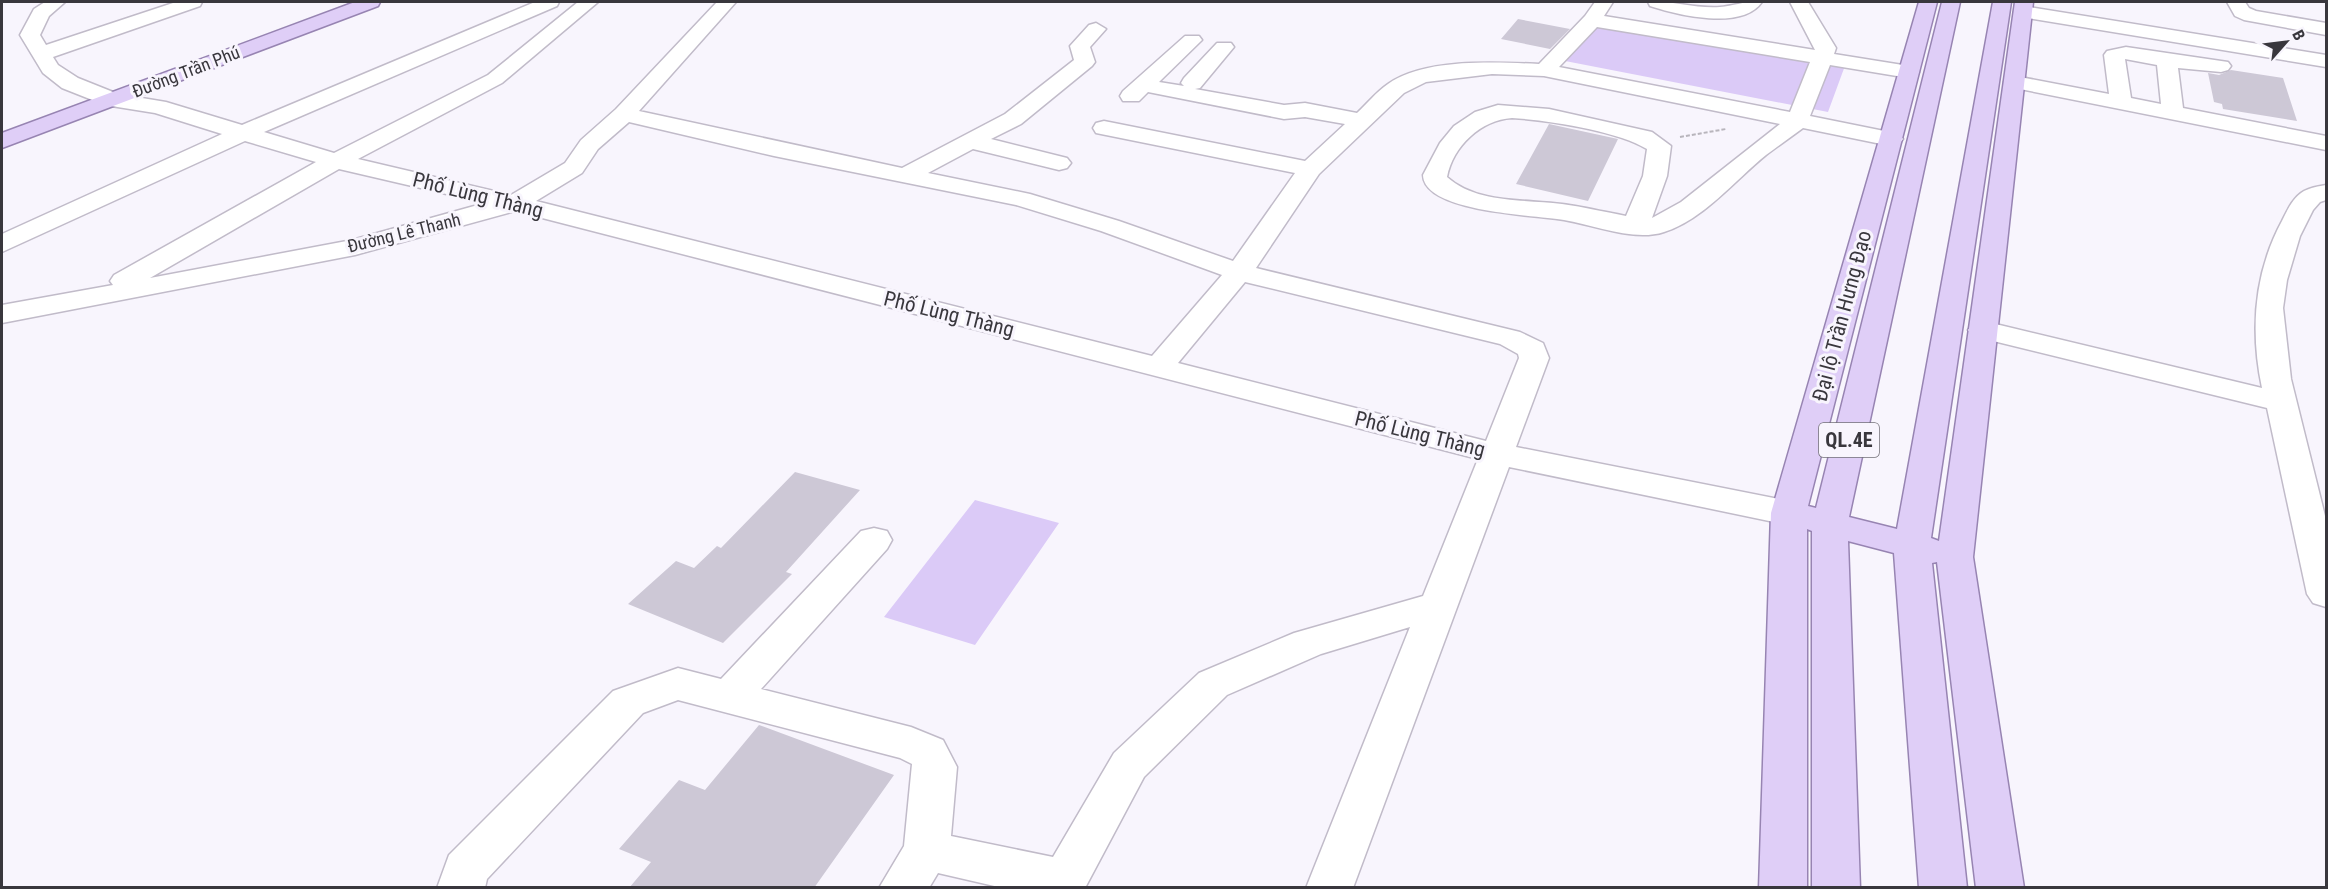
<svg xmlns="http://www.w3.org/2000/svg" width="2328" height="889" font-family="'Roboto Condensed',sans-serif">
<rect width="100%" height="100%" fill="#f8f5fd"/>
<path fill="#dbcaf7" d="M1582,20L1846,63L1828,112L1560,60Z
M975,500L1059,523L975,645L884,617Z"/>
<path fill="#cdc8d6" d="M1518,19L1570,29L1550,49L1501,39Z
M2231,70L2283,78L2297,121L2223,109L2222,104L2214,102L2208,73L2219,75Z
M1549,124L1618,139L1588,201L1516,184Z
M795,472L860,490L786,572L792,574L723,643L628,604L676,561L694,568L717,546L721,548Z
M759,725L894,775L814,888H629L651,862L619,849L679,780L705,790Z"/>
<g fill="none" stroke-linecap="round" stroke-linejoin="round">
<g stroke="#c1bbc9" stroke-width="3">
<path id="minor" d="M45,2H65L49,16L40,35L46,45L176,2H202L200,6L53,57L58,65L78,78L118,94L166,102L242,125L535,2H559L557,6L264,132L334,153L488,75L578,2H598L502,83L358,159L511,195L565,163L581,140L616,109L717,2H736L639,111L902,168L1005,114L1074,60L1070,46L1089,25L1096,23L1106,29L1090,47L1095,62L1092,66L1021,124L991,139L1067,158L1071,163L1067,168L1059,170L973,149L928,173L1030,194L1119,221L1233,261L1295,173L1096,133L1093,128L1096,123L1104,121L1305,161L1345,124L1305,117L1284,119L1148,92L1139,101H1123L1120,96L1123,91L1185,36H1199L1202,40L1159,82L1184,86L1181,83L1184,78L1217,43H1231L1234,47L1200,88L1195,89L1284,105L1305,103L1357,113C1367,104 1376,92 1388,84C1424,58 1495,62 1539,64L1585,16L1595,2H1613L1604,16L1815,50L1790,2H1808L1836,48L1834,54L1909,66L1916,68L1919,72L1916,76L1909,78L1830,65L1810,116L1899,134L1903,139L1899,144L1891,146L1803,128C1791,137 1778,146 1766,155C1735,180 1703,220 1664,232C1634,242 1594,225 1564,220C1538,215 1424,213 1423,175L1440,143L1454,126L1475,112L1498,105L1549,109L1652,132L1671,146L1667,176L1652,218L1681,202L1780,124L1544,76L1492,74L1426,82L1404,93L1319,174L1256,268L1520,332L1543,343L1549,358L1516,447L1789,501L1801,505L1807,513L1801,521L1789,525L1509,467L1353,888H1306L1410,627L1321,654L1227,695L1144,777L1085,888H1003L938,873L929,888H879L904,846L912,764L900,758L678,700L643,713L487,879L485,888H437L449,855L613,691L678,668L721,679L861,531L874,528L887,531L892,540L887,549L761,689L911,727L943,740L957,767L951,836L1053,857L1114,753L1199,673L1294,633L1423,596L1478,459L515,211L355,255L2,323V305L113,285L110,281L114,275L316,162L245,141L2,252V234L222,134L155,113L105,105L62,88L43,73L20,35L34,9ZM1597,27L1810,62L1790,112L1559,67ZM1512,118C1547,120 1618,131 1647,149L1643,176L1626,216C1605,212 1584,207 1562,204C1525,199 1477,204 1447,177C1453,146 1481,120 1512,118ZM629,122L774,156L1016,205L1101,231L1222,275L1152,356L536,201L582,173L598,149ZM339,169L485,203L352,240L150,278ZM1245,282L1500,344L1518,354L1519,358L1486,441L1178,363Z
M1648,2C1672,0 1695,9 1720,7C1735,6 1747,0 1762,2C1742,31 1678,15 1650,6Z
M2227,2H2245L2249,8L2256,11L2326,23V35L2244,20L2235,16Z
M2023,6L2326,55V67L2016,16L2014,12Z
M2126,47L2228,62L2231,66L2228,70L2221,72L2178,68L2183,108L2326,136V150L2015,88L2007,87L2004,82L2007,77L2015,76L2109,94L2104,55L2107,51ZM2125,59L2157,65L2161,104L2131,98Z
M2326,185V200L2320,202L2313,210L2300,236L2287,280L2283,308L2291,379L2326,520V607L2313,603L2307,594L2267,408L1973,336L1968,330L1973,324L1983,321L2262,388C2250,331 2254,273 2282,221C2287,211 2293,197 2304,191C2310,188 2319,186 2326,185Z"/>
</g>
<g stroke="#9784b2" stroke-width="3">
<path id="major" d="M355,2H380L378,6L2,148V133Z
M1919,2H1937L1808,506L1816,508L1942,2H1960L1849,517L1897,529L1993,2H2011L1931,538L1939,541L2015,2H2033L1973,557L2024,888H1976L1937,562L1932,563L1967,888H1919L1894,553L1848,541L1860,888H1812V531L1807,529V888H1759L1771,513Z"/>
</g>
<path stroke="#b8b5bc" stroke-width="2" stroke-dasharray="4 2" stroke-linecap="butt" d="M1680,137L1726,129"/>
<use href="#minor" fill="#fff" fill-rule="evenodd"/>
<use href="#major" fill="#dfcef7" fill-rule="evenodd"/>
</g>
<g text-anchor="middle" stroke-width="6" stroke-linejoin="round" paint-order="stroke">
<g font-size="18" fill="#39373d" stroke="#f8f5fd">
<text transform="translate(186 72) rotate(-21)" y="6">Đường Trần Phú</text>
<text transform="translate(404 233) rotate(-14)" y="6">Đường Lê Thanh</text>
</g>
<rect fill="#f8f5fd" stroke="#727077" stroke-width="1.5" x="1819" y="423" width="60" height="34" rx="4.5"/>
<g font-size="20" font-weight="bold" fill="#39373d">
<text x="1849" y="447">QL.4E</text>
</g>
<g font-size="21" fill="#39373d" stroke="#f8f5fd">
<text transform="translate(478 195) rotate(14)" y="7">Phố Lùng Thàng</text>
<text transform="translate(949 314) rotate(14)" y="7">Phố Lùng Thàng</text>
<text transform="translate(1842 316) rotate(-75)" y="7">Đại lộ Trần Hưng Đạo</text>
<text transform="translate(1420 434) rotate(14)" y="7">Phố Lùng Thàng</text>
</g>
</g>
<rect width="2328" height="889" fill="none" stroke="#39373d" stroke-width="6"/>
<g transform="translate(2286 42) rotate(62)" stroke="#f8f5fd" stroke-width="4.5" paint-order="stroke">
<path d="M0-4.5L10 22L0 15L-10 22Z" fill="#39373d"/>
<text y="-9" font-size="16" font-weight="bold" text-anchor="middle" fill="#39373d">B</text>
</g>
</svg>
